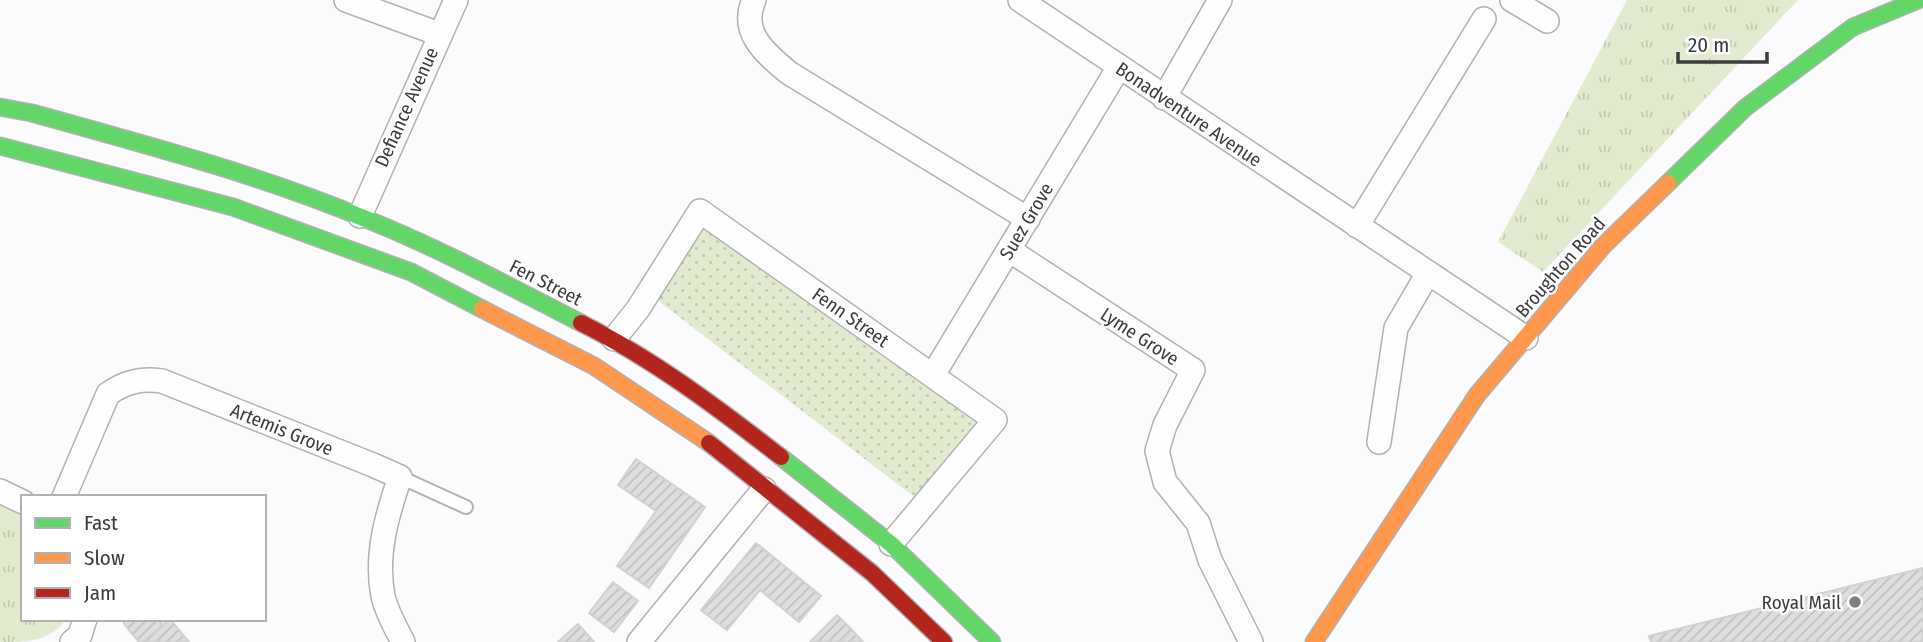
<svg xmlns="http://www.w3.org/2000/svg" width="1923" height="642" font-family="'Fira Sans Condensed',sans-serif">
<defs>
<pattern id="grass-dots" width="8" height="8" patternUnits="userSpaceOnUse" patternTransform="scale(1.75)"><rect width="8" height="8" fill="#e2eacf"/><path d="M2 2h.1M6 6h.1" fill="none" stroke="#c3cab3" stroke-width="1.8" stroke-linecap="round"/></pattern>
<pattern id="park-tufts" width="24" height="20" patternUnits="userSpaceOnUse" patternTransform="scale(1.75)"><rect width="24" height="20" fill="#e2eacf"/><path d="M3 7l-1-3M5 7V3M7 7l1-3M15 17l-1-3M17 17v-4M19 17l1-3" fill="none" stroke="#c3cab3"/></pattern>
<pattern id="building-hatch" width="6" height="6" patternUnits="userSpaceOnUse" patternTransform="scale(1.75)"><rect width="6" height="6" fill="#dedee0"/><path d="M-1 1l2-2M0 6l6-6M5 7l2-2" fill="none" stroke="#bfbfc1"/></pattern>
</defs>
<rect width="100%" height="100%" fill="#fbfbfd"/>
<path fill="url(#grass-dots)" d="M703,227L980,424L917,499L657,300Z"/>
<path fill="url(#park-tufts)" d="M1627,0H1798L1543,272L1498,242Z
M0,505L23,514V619H66C51,642 25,642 0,642Z"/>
<path fill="url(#building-hatch)" stroke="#d1d1d3" stroke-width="2" d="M636,459L705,507L649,588L617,566L656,511L618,485Z
M756,543L821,596L799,622L760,590L727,630L701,610Z
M1923,568V642H1651L1649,636Z
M613,582L638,601L614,632L589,613Z
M837,615L852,630L840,642H810Z
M124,619H158L163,625L143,642H139L124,624Z
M170,619L189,642H143L163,625Z
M578,624L594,642H558Z
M852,630L863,642H840Z"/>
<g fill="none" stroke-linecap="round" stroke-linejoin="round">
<g stroke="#b1b1b3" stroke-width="16">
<path id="lane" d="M400,477L466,507"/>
</g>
<g stroke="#b1b1b3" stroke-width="26">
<path id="street" d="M346,0L439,34
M754,0C739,32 766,54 789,73L1028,219
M1020,0L1526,338
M1512,0L1547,21
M1164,98L1220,0
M360,216L456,0
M1357,226L1484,19
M1009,250L1193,370L1165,425L1157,451L1165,482L1198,523L1210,560L1251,642
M614,339L638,309L700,211L995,420L891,544
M933,375L1119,67
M1379,442L1396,328L1428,273
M0,491L23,502
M64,497L108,394C125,382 141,378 162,381L373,465L400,477C387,515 375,555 383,596C386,611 396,628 403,642
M72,642L80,635L85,619
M639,642L764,489"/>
</g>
<g stroke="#b1b1b3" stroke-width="19">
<path id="fast" d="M0,107L32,113C143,144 254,173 361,217C437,247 509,286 581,323
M0,146L233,207L411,272L482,309
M1668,183L1745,108L1853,27L1918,0
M781,457L891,544L992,642"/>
</g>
<g stroke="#b1b1b3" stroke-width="19">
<path id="slow" d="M482,309L594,366L709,443
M1314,642L1477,395L1603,246L1668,183"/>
</g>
<g stroke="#b1b1b3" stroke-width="19">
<path id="jam" d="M581,323C653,359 718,408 781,457
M709,443L872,573L944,642"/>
</g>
<use href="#lane" stroke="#fefeff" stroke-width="12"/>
<use href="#street" stroke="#fefeff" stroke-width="23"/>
<use href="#fast" stroke="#63d668" stroke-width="16"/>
<use href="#slow" stroke="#ff974d" stroke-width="16"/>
<use href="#jam" stroke="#b3261e" stroke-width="16"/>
</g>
<circle fill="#7f7f81" stroke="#fff" stroke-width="2.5" cx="1855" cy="602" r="7"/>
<g text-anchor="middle" stroke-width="5" stroke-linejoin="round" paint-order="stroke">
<g font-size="19" fill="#3c3c3e" stroke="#fff">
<text transform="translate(406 107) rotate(-66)" y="7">Defiance Avenue</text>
<text transform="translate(1189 114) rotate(34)" y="7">Bonadventure Avenue</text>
<text transform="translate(1026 221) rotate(-59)" y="7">Suez Grove</text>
<text transform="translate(1560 267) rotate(-49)" y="7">Broughton Road</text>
<text transform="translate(546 282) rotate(27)" y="7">Fen Street</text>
<text transform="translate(851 317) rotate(35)" y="7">Fenn Street</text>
<text transform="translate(1140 336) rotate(33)" y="7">Lyme Grove</text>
<text transform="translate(282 429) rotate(22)" y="7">Artemis Grove</text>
</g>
<g font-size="19" fill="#3c3c3e" stroke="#fff" text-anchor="end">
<text x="1841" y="609">Royal Mail</text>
</g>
</g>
<rect x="21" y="495" width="245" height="126" fill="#ffffff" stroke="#b1b1b2" stroke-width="2"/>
<rect x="35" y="518" width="35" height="10" fill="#63d668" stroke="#b1b1b2" stroke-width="2"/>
<text x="84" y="530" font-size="21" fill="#3c3c3e">Fast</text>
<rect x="35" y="553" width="35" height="10" fill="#ff974d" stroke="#b1b1b2" stroke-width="2"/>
<text x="84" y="565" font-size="21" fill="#3c3c3e">Slow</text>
<rect x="35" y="588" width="35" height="10" fill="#b3261e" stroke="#b1b1b2" stroke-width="2"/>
<text x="84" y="600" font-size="21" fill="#3c3c3e">Jam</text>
<path d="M1678 52v10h89v-10" fill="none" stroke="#3c3c3e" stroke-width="3.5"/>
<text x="1688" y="52" font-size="21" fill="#3c3c3e" stroke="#ffffff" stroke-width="5" paint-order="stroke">20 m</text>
</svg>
